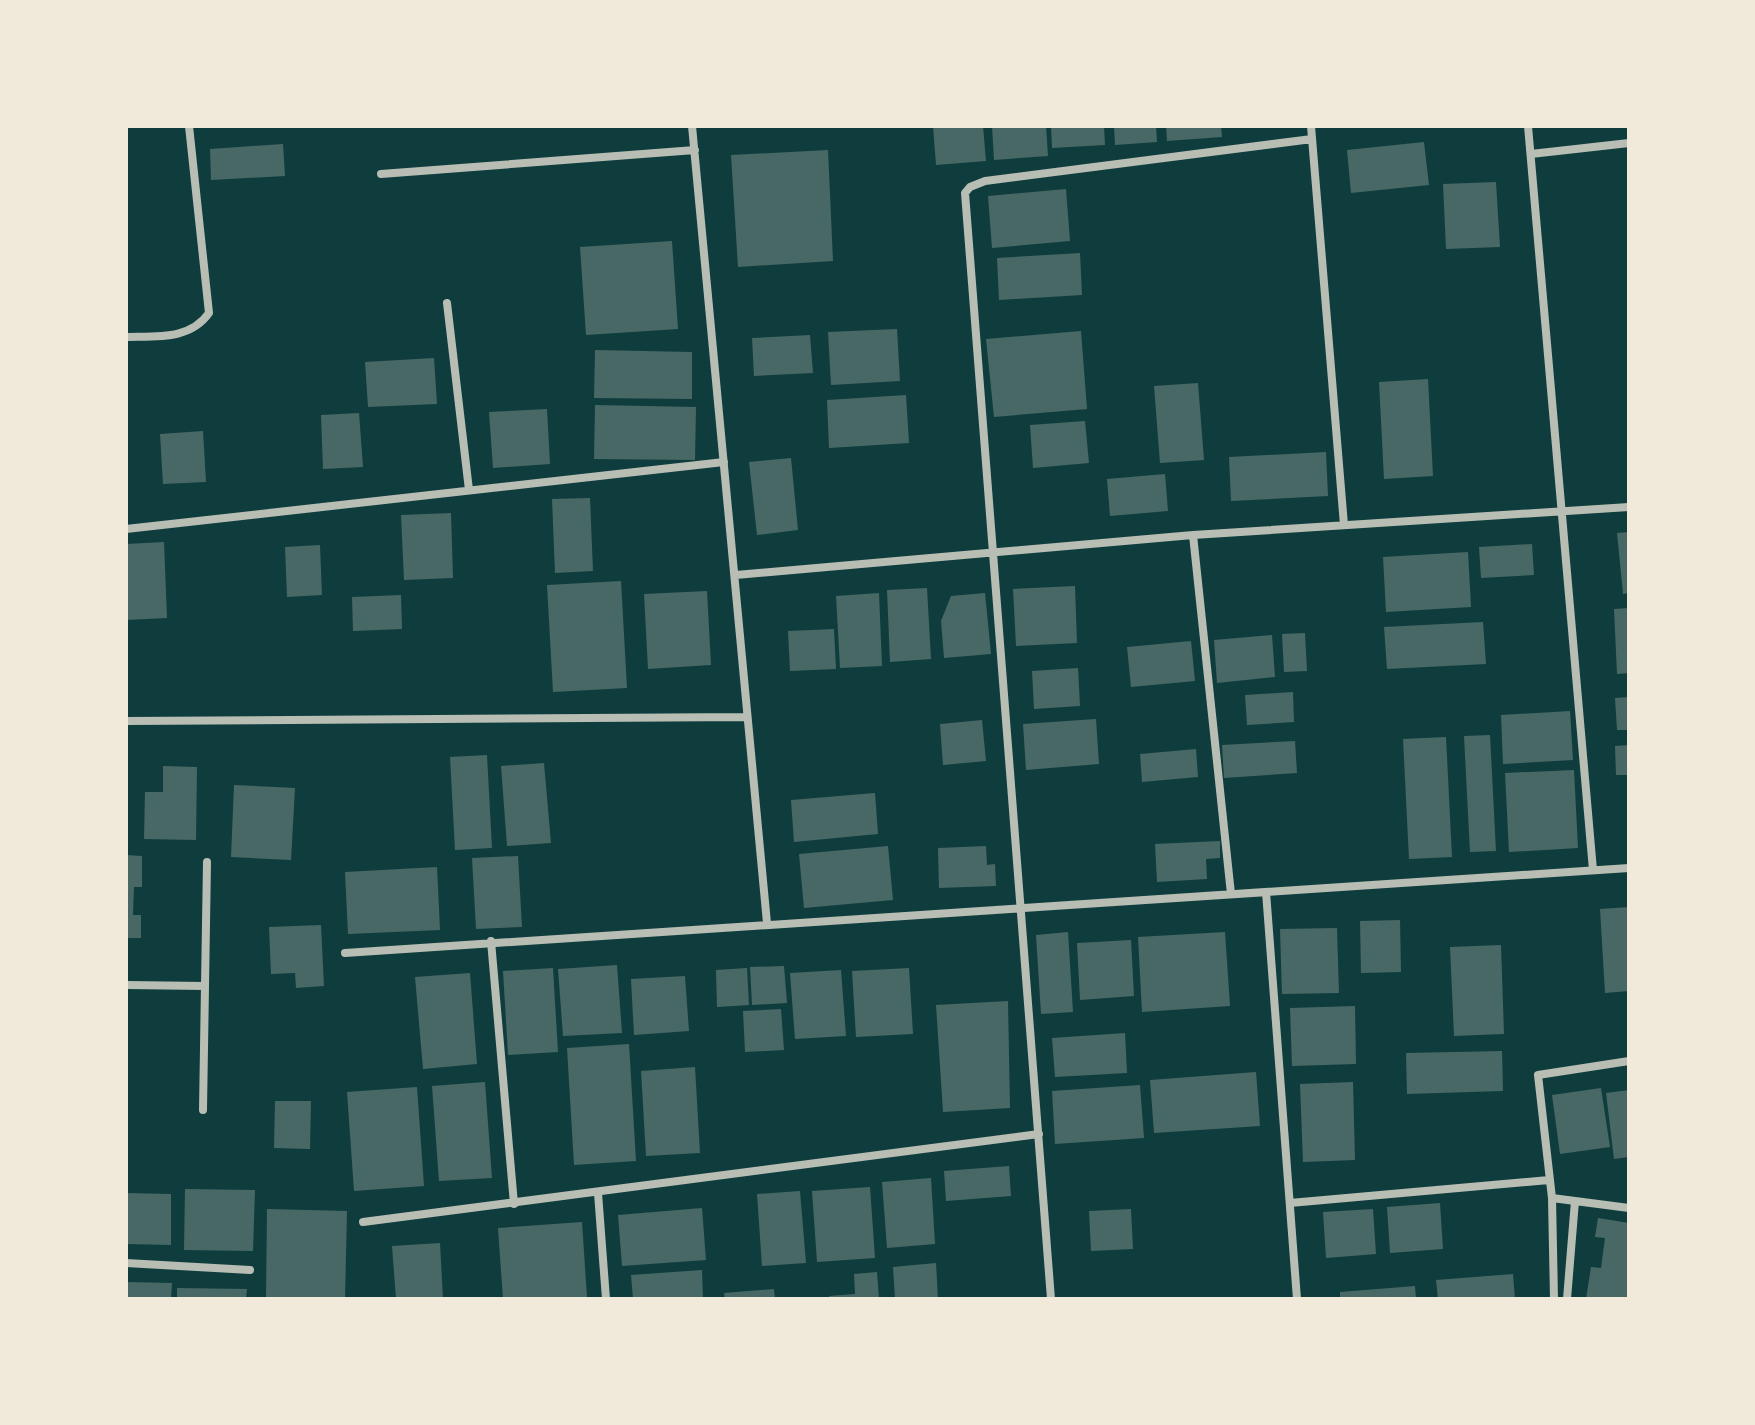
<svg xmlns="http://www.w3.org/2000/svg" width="1755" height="1425" font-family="Merriweather,serif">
<rect width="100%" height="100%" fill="#0f3d3e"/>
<path fill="#486865" d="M933,126H983L986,161L936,165Z
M992,126H1046L1048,156L994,160Z
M1051,126H1104L1105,145L1052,148Z
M1114,126H1156L1157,142L1115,145Z
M1166,126H1221L1222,137L1167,141Z
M1424,142L1429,185L1351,193L1347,150Z
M283,144L285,176L211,180L210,149Z
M828,150L833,261L738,267L731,155Z
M1496,182L1500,247L1446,249L1443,184Z
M1066,189L1070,241L992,248L988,196Z
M672,241L678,329L586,335L580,247Z
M1080,253L1082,295L999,300L997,258Z
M897,329L900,381L831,385L828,332Z
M1081,331L1087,409L994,417L986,339Z
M810,335L813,373L754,376L752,338Z
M595,350L692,352V399L594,398Z
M434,358L437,404L368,407L365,362Z
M1428,379L1433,476L1384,479L1379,382Z
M1198,383L1204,460L1160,463L1154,386Z
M906,395L909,443L829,448L827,400Z
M595,405L696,407L695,460L594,459Z
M547,409L550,464L493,468L489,412Z
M359,413L363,467L323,469L321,415Z
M1085,421L1089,463L1033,468L1030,425Z
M203,431L206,482L163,484L160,434Z
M1326,452L1328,496L1231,501L1229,457Z
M791,458L798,530L757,535L749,462Z
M1165,474L1168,511L1110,516L1107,479Z
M590,498L593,571L555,573L552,499Z
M451,513L453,578L404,580L401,515Z
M1629,532V593L1623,594L1617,533Z
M164,542L167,618L126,620V544Z
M1532,544L1534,575L1481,578L1479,547Z
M320,545L322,595L287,597L285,547Z
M1468,552L1471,607L1386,612L1383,557Z
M621,581L627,688L553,692L547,585Z
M1075,586L1077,643L1016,646L1013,589Z
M927,588L931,659L890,662L887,590Z
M707,591L711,665L648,669L644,594Z
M879,593L882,666L840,668L836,596Z
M985,593L991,654L944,658L941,621L951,596Z
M401,595L402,629L353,631L352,597Z
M1629,608V673L1617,674L1614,609Z
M1483,622L1486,664L1387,669L1384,627Z
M834,629L836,669L790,671L788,631Z
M1305,633L1307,671L1284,672L1282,634Z
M1272,635L1275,677L1217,683L1214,640Z
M1191,641L1195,681L1131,687L1127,647Z
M1078,668L1080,706L1034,709L1032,671Z
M1293,692L1294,722L1247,725L1245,695Z
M1629,697V730H1617L1615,698Z
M1570,711L1573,760L1503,764L1501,715Z
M1096,719L1099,764L1026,770L1023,724Z
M982,720L986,761L943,765L940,724Z
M1490,735L1496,851L1470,852L1464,736Z
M1446,737L1452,857L1409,859L1403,739Z
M1295,741L1297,773L1224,778L1222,745Z
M1629,745V775H1616L1615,746Z
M1196,749L1198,777L1142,782L1140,754Z
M487,755L492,848L455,850L450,757Z
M544,763L551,843L507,846L501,766Z
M163,766L197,767L196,840L144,839L145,792H163Z
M1574,770L1578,848L1509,852L1505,773Z
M234,785L295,788L291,860L231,857Z
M875,793L878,834L794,842L791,800Z
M1220,841V858L1206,859L1207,879L1157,882L1155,844Z
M888,846L893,900L804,908L799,854Z
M986,846L987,865L995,864L996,886L939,888L938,848Z
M126,855L142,856V887H134L133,915H141V938H126Z
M518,856L522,927L476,929L472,858Z
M437,867L440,930L348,934L345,872Z
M1629,907V991L1605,993L1600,909Z
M1400,920L1401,972L1361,973L1360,921Z
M321,925L324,986L296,988L295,973L271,974L269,927Z
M1337,928L1339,993L1282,994L1280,929Z
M1068,932L1073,1012L1041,1014L1036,935Z
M1225,932L1230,1006L1142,1012L1138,937Z
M1131,940L1134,996L1080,1000L1077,943Z
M1501,945L1504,1034L1454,1036L1450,947Z
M617,965L622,1033L563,1036L558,969Z
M784,966L787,1003L752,1005L750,967Z
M553,968L558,1052L508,1055L503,971Z
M747,968L749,1005L717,1007L716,970Z
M909,968L913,1034L856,1037L852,971Z
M841,970L846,1036L795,1039L790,973Z
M470,973L477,1064L423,1069L415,977Z
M685,976L689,1031L634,1035L631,979Z
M1008,1001L1010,1108L943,1112L936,1005Z
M1355,1006L1356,1064L1292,1066L1290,1008Z
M781,1009L784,1050L745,1052L743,1011Z
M1125,1033L1127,1073L1055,1077L1052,1038Z
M629,1044L636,1161L574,1165L567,1048Z
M1502,1051L1503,1091L1407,1094L1406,1053Z
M695,1067L700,1153L646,1156L641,1071Z
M1256,1072L1260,1126L1154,1133L1150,1080Z
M485,1082L492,1178L439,1181L432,1086Z
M1353,1082L1355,1160L1303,1162L1300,1084Z
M1140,1085L1144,1138L1055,1144L1052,1091Z
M417,1087L424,1186L354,1191L347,1092Z
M1601,1088L1610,1147L1560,1154L1552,1095Z
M1629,1090V1157L1614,1159L1606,1093Z
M275,1101H311L310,1149L274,1148Z
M1009,1166L1011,1196L946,1201L944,1171Z
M931,1178L935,1244L887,1248L882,1182Z
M870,1187L875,1258L817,1262L812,1191Z
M185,1189L255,1190L253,1251L184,1250Z
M800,1191L806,1263L762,1266L757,1194Z
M126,1193L171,1194V1245L126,1244Z
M1440,1203L1443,1249L1390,1253L1387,1207Z
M702,1208L706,1260L622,1266L618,1215Z
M267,1209L347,1211L345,1299H266Z
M1131,1209L1133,1249L1091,1251L1089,1211Z
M1373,1209L1376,1254L1326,1258L1323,1212Z
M1598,1218L1629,1223V1299H1586L1591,1267L1601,1268L1605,1238L1595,1237Z
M582,1222L587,1297L503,1299L498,1228Z
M440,1243L443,1299H396L392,1246Z
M936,1263L938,1299H895L893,1267Z
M702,1270L703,1299H633L631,1275Z
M877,1272L879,1299H830L829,1296L855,1294L854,1274Z
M1513,1274L1515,1299H1438L1436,1280Z
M126,1282L172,1283L171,1299H126Z
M1415,1286L1416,1299H1340V1292Z
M177,1288L247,1289L246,1299H177Z
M774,1289L775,1299H725L724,1293Z"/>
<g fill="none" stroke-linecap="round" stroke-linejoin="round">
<path stroke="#b8beb3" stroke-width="8" d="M692,126L767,923
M1311,126L1344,525
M1528,126L1593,870
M1531,154L1629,143
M381,174L695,150
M447,303L469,490
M126,337C157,336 190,340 209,313L189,126
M126,529L724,462
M1193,535L1231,894
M736,575L1193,535L1629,507
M126,721L746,717
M1266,892L1297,1299
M491,941L514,1204
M345,953L1629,868
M126,985L205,986
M203,1110L207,862
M598,1193L606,1299
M1552,1198L1629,1208
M1290,1203L1549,1180
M363,1222L1039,1134
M126,1263L250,1270
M1051,1299L965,193L970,187L985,181L1312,139
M1554,1299L1552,1198L1538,1075L1629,1061
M1567,1299L1575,1201"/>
</g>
<rect width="1755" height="1425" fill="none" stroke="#f1e9da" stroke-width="256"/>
</svg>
